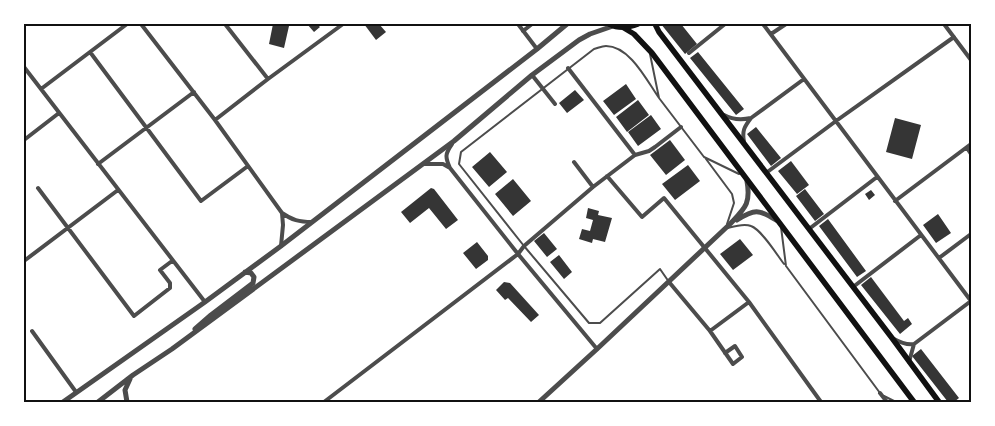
<svg xmlns="http://www.w3.org/2000/svg" width="995" height="426" font-family="'Titillium Web',sans-serif">
<rect width="100%" height="100%" fill="#fff"/>
<path fill="#353535" d="M273,24L289,26L284,48L269,44Z
M307,24H317L320,27L314,32Z
M364,24H379L386,32L376,40Z
M661,24H681L697,44L685,54Z
M698,52L744,109L736,115L690,58Z
M626,84L636,99L614,115L603,101Z
M575,90L584,100L567,113L559,103Z
M638,100L649,115L627,132L616,117Z
M651,115L661,129L638,146L628,132Z
M895,118L921,125L912,159L886,152Z
M756,127L781,158L771,166L747,134Z
M670,140L685,160L666,175L650,155Z
M490,152L507,172L489,187L472,167Z
M791,161L809,185L797,194L778,171Z
M688,165L700,181L675,200L662,184Z
M513,179L531,201L513,216L495,194Z
M431,188L434,189L458,220L446,229L429,208L410,223L401,212Z
M805,189L824,214L815,221L796,196Z
M871,190L875,195L869,200L865,194Z
M588,208L599,211L598,215L612,218L605,242L593,239L592,243L579,239L582,229L590,231L593,220L586,218Z
M938,214L951,233L936,243L923,225Z
M828,219L866,271L857,277L819,226Z
M544,233L557,249L547,257L534,241Z
M740,239L753,255L733,270L720,254Z
M477,242L488,256V260L476,269L463,253Z
M559,255L572,272L564,279L550,262Z
M871,277L904,321L908,318L912,324L900,334L861,285Z
M504,282L510,283L539,315L531,322L508,298L505,300L496,290Z
M921,349L959,398L954,402H948L912,356Z"/>
<g fill="none" stroke-linecap="round" stroke-linejoin="round">
<path stroke="#4c4c4c" stroke-width="2" d="M650,54L659,98L704,157L739,174
M659,98C647,81 630,46 606,46C602,46 598,48 594,49L461,152L459,164L524,246L589,323H600L660,269L669,282
M706,159L732,194L734,203L727,224
M781,227L786,266L880,393
M728,228C735,226 744,223 751,226C762,230 777,255 784,264
M884,396L896,402"/>
<path stroke="#4c4c4c" stroke-width="4" d="M141,24L215,120L282,213C292,220 299,222 312,222
M225,24L268,79
M518,24L537,49
M763,24L971,301
M944,24L971,60
M523,31L532,24
M771,34L786,24
M90,52L201,201L248,166
M689,53L725,24
M24,67L205,302
M568,68L635,155
M532,75L555,104
M41,89L127,24
M724,115C733,120 742,120 751,118
M215,120L268,79L343,24
M24,140L59,113
M744,142C742,131 744,127 751,118L804,79
M452,144C445,154 445,157 450,168L518,254L597,349
M967,148L971,154
M574,162L593,187
M98,164L194,92
M423,164H443L450,168
M766,173L836,121L954,37
M607,176L642,217L664,198L749,302L821,402
M38,188L134,316L170,288V283L160,270L172,261
M895,201L971,144
M809,229L877,177
M281,246L283,225L282,213
M939,258L971,234
M24,261L118,190
M669,282L710,331L733,364L742,357L735,346L725,353
M853,287L921,235
M32,331L76,392
M710,331L749,302
M894,339C901,343 907,345 914,344
M909,362L914,344L971,301
M880,393L887,402
M324,402L518,254L524,246L593,187L635,155L649,151L655,147L681,127"/>
<path stroke="#4c4c4c" stroke-width="5" d="M737,220C754,209 759,209 776,220
M195,329L211,315L253,283L254,277L251,273L245,272
M63,402L205,302L281,246L537,49L567,24
M98,402L133,375L172,349L454,141L532,75L579,40L590,34L613,26
M127,402L125,390L130,379
M539,402L597,349L730,224C745,208 751,204 747,181"/>
<path stroke="#111" stroke-width="5.5" d="M609,24C619,29 628,28 638,24
M655,24L659,32L892,338L939,402
M624,28L634,34L652,53L914,402"/>
</g>
<rect width="995" height="426" fill="none" stroke="#ffffff" stroke-width="50"/>
<rect x="25" y="25" width="945" height="376" fill="none" stroke="#111" stroke-width="2"/>
</svg>
